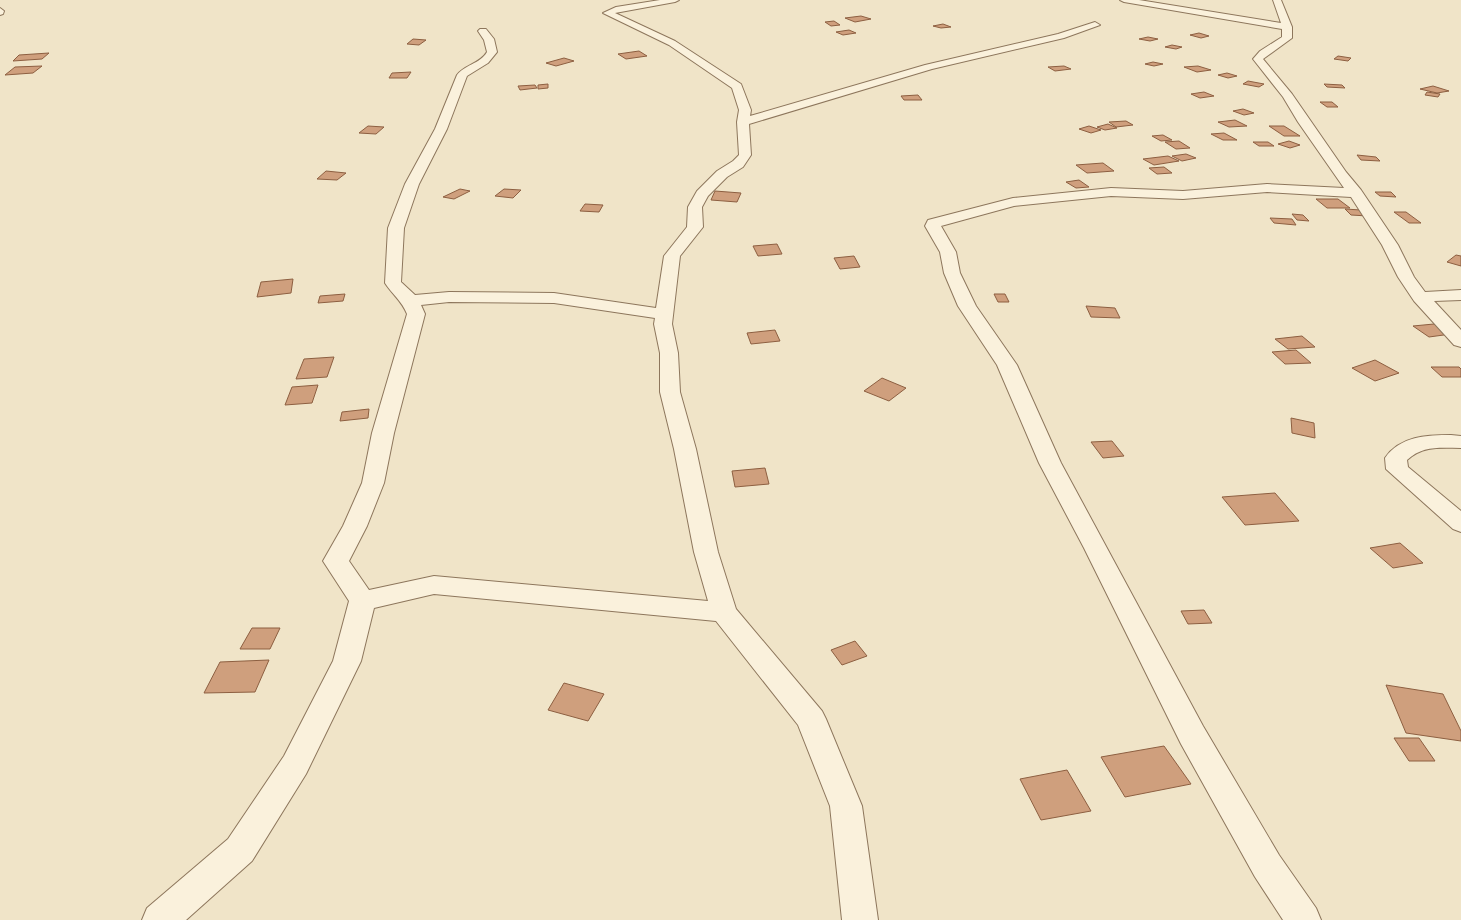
<svg xmlns="http://www.w3.org/2000/svg" width="1461" height="920" font-family="'Crimson Pro',serif">
<rect width="100%" height="100%" fill="#f0e4c8"/>
<path fill="#cf9f7d" stroke="#8d5f41" d="M861,16L871,19L855,22L845,18Z
M834,21L840,25L831,26L825,22Z
M943,24L951,27L941,28L933,26Z
M849,30L856,33L843,35L836,32Z
M1199,33L1209,36L1201,38L1190,35Z
M1148,37L1158,39L1150,41L1139,39Z
M413,39L426,40L419,45L407,44Z
M1172,45L1182,47L1176,49L1165,47Z
M639,51L647,56L626,59L618,54Z
M49,53L42,59L13,61L19,55Z
M1338,56L1351,58L1348,61L1334,59Z
M564,58L574,61L556,66L546,63Z
M1153,62L1163,64L1154,66L1145,64Z
M42,66L33,73L5,75L15,67Z
M1064,66L1071,69L1055,71L1048,67Z
M1198,66L1211,70L1197,72L1184,67Z
M411,72L407,78H389L392,73Z
M1227,73L1237,76L1228,78L1218,75Z
M1248,81L1264,84L1259,87L1243,84Z
M548,84V88L538,89V85Z
M1324,84L1342,85L1345,88L1327,87Z
M535,85L537,88L520,90L518,86Z
M1433,86L1449,91L1437,93L1420,89Z
M1204,92L1214,96L1200,98L1191,94Z
M1427,92L1440,94L1438,97L1425,95Z
M918,95L922,100H904L901,96Z
M1320,102H1332L1338,107H1327Z
M1243,109L1254,113L1244,115L1233,111Z
M1235,120L1247,126L1229,127L1218,122Z
M1126,121L1133,125L1116,127L1109,122Z
M1108,124L1117,128L1105,130L1097,127Z
M368,126L384,127L376,134L359,133Z
M1089,126L1101,130L1091,133L1079,129Z
M1269,126H1284L1300,136H1284Z
M1224,133L1237,140H1223L1211,134Z
M1163,135L1172,140L1161,141L1152,136Z
M1179,141L1190,148L1176,149L1165,142Z
M1289,141L1300,145L1290,148L1278,144Z
M1253,142H1268L1274,146H1259Z
M1186,154L1196,158L1182,161L1172,156Z
M1357,155L1376,157L1380,161L1361,160Z
M1168,156L1179,161L1154,165L1143,159Z
M1103,163L1114,171L1087,173L1076,165Z
M1164,167L1172,173L1157,174L1149,168Z
M326,171L346,173L337,180L317,179Z
M1079,180L1089,187L1076,188L1066,182Z
M460,189L470,191L454,199L443,197Z
M504,189L521,190L513,198L495,196Z
M715,191L741,193L737,202L711,200Z
M1375,192H1391L1396,197L1380,196Z
M1316,199H1338L1350,208H1327Z
M585,204L603,205L599,212L580,211Z
M1345,209L1361,210L1368,216L1351,215Z
M1394,212H1406L1421,223H1409Z
M1292,214L1303,215L1309,221L1297,220Z
M1270,218L1292,219L1296,225L1274,223Z
M777,244L782,254L758,256L753,246Z
M1456,255L1461,256V266L1447,262Z
M854,256L860,267L840,269L834,258Z
M293,279L291,293L257,297L261,282Z
M345,294L343,301L318,303L320,296Z
M994,294H1005L1009,302H998Z
M1086,306L1115,308L1120,318L1091,317Z
M1434,324L1451,334L1429,337L1413,326Z
M775,330L780,341L751,344L747,333Z
M1302,336L1315,347L1288,349L1275,339Z
M1296,350L1311,363L1285,364L1272,352Z
M334,357L327,377L296,379L304,359Z
M1375,360L1399,373L1375,381L1352,368Z
M1431,367H1459L1461,369V377H1442Z
M882,378L906,388L889,401L864,391Z
M318,385L312,403L285,405L292,387Z
M369,409L368,418L340,421L342,412Z
M1291,418L1314,423L1315,438L1292,433Z
M1112,441L1124,456L1103,458L1091,442Z
M765,468L769,484L735,487L732,471Z
M1275,493L1299,521L1245,525L1222,497Z
M1400,543L1423,563L1393,568L1370,548Z
M1204,610L1212,623L1188,624L1181,611Z
M252,628H280L270,649H240Z
M855,641L867,656L842,665L831,650Z
M269,660L255,692L204,693L220,662Z
M564,683L604,694L588,721L548,710Z
M1386,685L1443,694L1461,731V741L1406,733Z
M1394,738H1419L1435,761H1409Z
M1164,746L1191,784L1125,797L1101,757Z
M1067,770L1091,811L1041,820L1020,779Z"/>
<g fill="none" stroke-linecap="round" stroke-linejoin="round">
<g stroke="#8d765c" stroke-width="2">
<path id="minor" d="M660,0H679L675,2L615,13L675,41L741,84L751,110L750,116L925,65L1058,34L1095,22L1100,25L1064,38L932,69L749,124L751,155L743,167L727,177L708,196L702,207L703,227L680,256L672,324L678,353L680,392L696,449L718,552L736,609L822,711L826,719L862,806L878,920H842L830,806L798,725L716,621L434,594L374,608L361,661L306,774L252,861L186,920H142L147,908L228,839L284,756L333,661L349,601L323,561L343,526L362,483L372,433L407,314C402,301 392,294 385,283L388,228L405,184L435,129L457,75C464,65 480,64 487,52L484,40L478,31L480,29H486L494,39L497,52L488,63L467,76L447,129L419,184L404,228L401,282L415,295L449,292L554,293L656,308L664,256L687,227L688,207L697,191L717,171L733,161L739,155L737,122L739,110L732,88L669,45L603,13L616,7ZM449,302L554,303L655,318L654,324L660,353V392L674,449L694,552L708,601L434,576L369,590L349,561L367,526L384,483L394,433L425,314L421,305Z
M1120,0H1139L1281,23L1273,0H1281L1292,27V38L1263,59L1292,94L1346,172L1361,190L1398,245L1414,277L1425,292L1461,290V300L1434,301L1461,330V347L1454,345L1414,301L1398,277L1382,245L1351,197L1267,192L1183,199L1111,196L1014,206L941,226L956,252L960,273L976,306L1017,365L1061,463L1203,726L1279,855L1316,908L1321,920H1283L1255,877L1181,744L1084,548L1039,463L997,365L958,306L944,273L940,252L925,226L928,220L1013,198L1111,188L1183,191L1267,184L1344,188L1298,122L1283,97L1253,59L1260,51L1282,37V29L1124,2Z
M0,8L4,11L3,14L0,15Z
M1451,435L1461,436V448C1441,448 1423,445 1407,460L1408,467L1461,511V532L1453,529L1386,469L1385,458C1400,436 1427,435 1451,435Z"/>
</g>
<use href="#minor" fill="#faf1dc" fill-rule="evenodd"/>
</g>
</svg>
